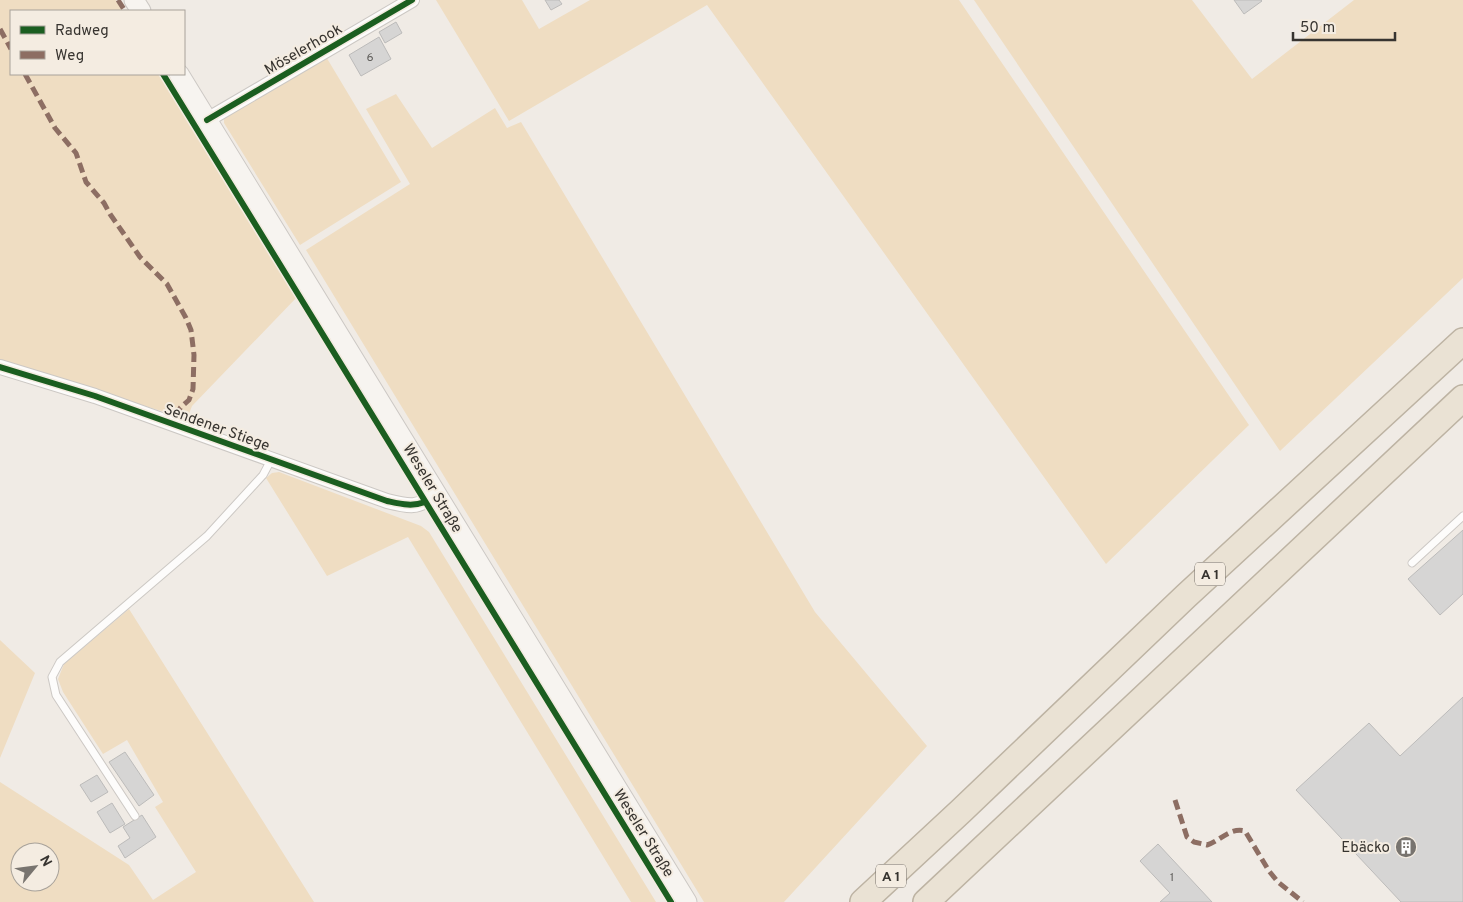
<svg xmlns="http://www.w3.org/2000/svg" width="1463" height="902" font-family="Overpass,sans-serif">
<rect width="100%" height="100%" fill="#f0ebe5"/>
<path fill="#efddc2" fill-rule="evenodd" d="M0,0H116L123,11H11V74H161L298,296L192,406L187,419L0,361Z
M436,0H522L539,29L590,0H959L1249,425L1106,564L707,5L509,121Z
M974,0H1192L1252,79L1354,0H1463V278L1280,451Z
M325,55L401,182L300,245L224,123V117Z
M396,94L432,148L495,108L507,128L521,122L815,612L927,746L784,902H704L306,250L410,184L366,109Z
M279,472L421,526L429,532L656,902H631L408,537L327,576L266,478L272,473Z
M129,609L314,902H0V782L129,865L153,900L196,872L155,807L163,802L127,740L103,754L63,692L58,679L64,664ZM20,852H50V882H20Z
M0,640L35,673L0,758Z"/>
<path fill="#d6d5d4" stroke="#bcbbba" d="M545,0H559L562,4L551,10Z
M1234,0H1261L1262,1L1244,14Z
M396,22L402,33L385,43L379,32Z
M379,37L391,59L361,76L349,55Z
M1463,530V594L1440,615L1408,579Z
M1463,697V902H1401L1296,790L1369,723L1400,756Z
M125,752L154,795L139,806L109,762Z
M97,775L108,792L91,802L80,785Z
M112,803L125,824L110,833L97,812Z
M142,815L156,837L125,858L118,846L130,838L123,827Z
M1158,844L1212,902H1160L1170,893L1140,861Z"/>
<g fill="none" stroke-linecap="round" stroke-linejoin="round">
<g stroke="#ccc8c4" stroke-width="9">
<path id="lane" d="M1412,563L1463,516
M135,816L56,695L52,677L60,662L207,536L263,475L271,460"/>
</g>
<g stroke="#ccc8c4" stroke-width="16">
<path id="street" d="M207,120L412,0
M0,367L95,396L387,501C411,507 416,508 437,495"/>
</g>
<g stroke="#ccc8c4" stroke-width="21">
<path id="secondary" d="M134,0L141,11
M179,74L687,902"/>
</g>
<g stroke="#bdb3a3" stroke-width="28">
<path id="highway" d="M863,902L961,811L1186,596L1463,341
M926,902L1463,398"/>
</g>
<use href="#lane" stroke="#fdfcfb" stroke-width="7"/>
<use href="#street" stroke="#fdfcfb" stroke-width="14"/>
<use href="#secondary" stroke="#f7f4f0" stroke-width="19"/>
<use href="#highway" stroke="#eae2d4" stroke-width="25"/>
<path stroke="#8d6e63" stroke-width="5" stroke-dasharray="10 5" stroke-linecap="butt" d="M118,0L125,11
M0,29L11,49
M25,74L55,128L76,153L86,182L104,203L110,214L140,257L167,284L186,318L191,330L194,355L193,389L189,400L180,408L177,425
M1175,800L1187,837L1194,842L1207,845C1220,841 1230,827 1245,831L1269,871L1278,882L1303,902"/>
<g stroke="#f4ece1" stroke-width="9">
<path id="cycleway" d="M163,74L671,902
M207,120L412,0
M0,367L95,396L387,501C401,504 412,507 425,502"/>
</g>
<use href="#cycleway" stroke="#1b5e20" stroke-width="6"/>
</g>
<defs>
<g id="building-disc" transform="scale(1.125)"><circle r="9.5" fill="#78746f" stroke="#f4ece1"/><path d="M-4-6H4V6H1V3H-1V6H-4ZM-2.5-4.3h1.7v1.8h-1.7ZM.8-4.3h1.7v1.8H.8ZM-2.5-1h1.7V.8h-1.7ZM.8-1h1.7V.8H.8Z" fill="#fff"/></g>
</defs>
<g fill-rule="evenodd">
<use href="#building-disc" x="1406" y="847"/>
</g>
<g text-anchor="middle" stroke-width="4" stroke-linejoin="round" paint-order="stroke">
<g font-size="12" fill="#615f5c">
<text x="370" y="61">6</text>
<text x="1172" y="881">1</text>
</g>
<g fill="#f4ece1" stroke="#706b65" stroke-width="1">
<rect x="1195" y="562.5" width="30" height="23" rx="4"/>
<rect x="876" y="864.5" width="30" height="23" rx="4"/>
</g>
<g font-size="14" font-weight="bold" fill="#373430">
<text x="1210" y="579">A 1</text>
<text x="891" y="881">A 1</text>
</g>
<g font-size="15" fill="#373430" stroke="#f4ece1">
<text transform="translate(303 49) rotate(-30)" y="5">Möselerhook</text>
<text transform="translate(217 427) rotate(20)" y="5">Sendener Stiege</text>
<text transform="translate(433 488) rotate(59)" y="5">Weseler Straße</text>
<text transform="translate(644 833) rotate(58)" y="5">Weseler Straße</text>
</g>
<g font-size="15" fill="#373430" stroke="#f4ece1" text-anchor="end">
<text x="1390" y="852">Ebäcko</text>
</g>
</g>
<rect x="10" y="10" width="175" height="65" fill="#f4ece1" stroke="#a8a29a"/>
<rect x="20" y="26" width="25" height="8" fill="#1b5e20" stroke="#a8a29a"/>
<text x="55" y="35" font-size="15" fill="#373430">Radweg</text>
<rect x="20" y="51" width="25" height="8" fill="#8d6e63" stroke="#a8a29a"/>
<text x="55" y="60" font-size="15" fill="#373430">Weg</text>
<g transform="translate(35 867) rotate(61)"><circle r="24" fill="#f4ece1" stroke="#a8a29a"/>
<path d="M0-4L9 19L0 12L-9 19Z" fill="#78746f"/>
<text y="-8" font-size="14" font-weight="bold" text-anchor="middle" fill="#373430">N</text>
</g>
<path d="M1293 32v8h102v-8" fill="none" stroke="#373430" stroke-width="2.5"/>
<text x="1300" y="32" font-size="15" fill="#373430" stroke="#f4ece1" stroke-width="4" paint-order="stroke">50 m</text>
</svg>
